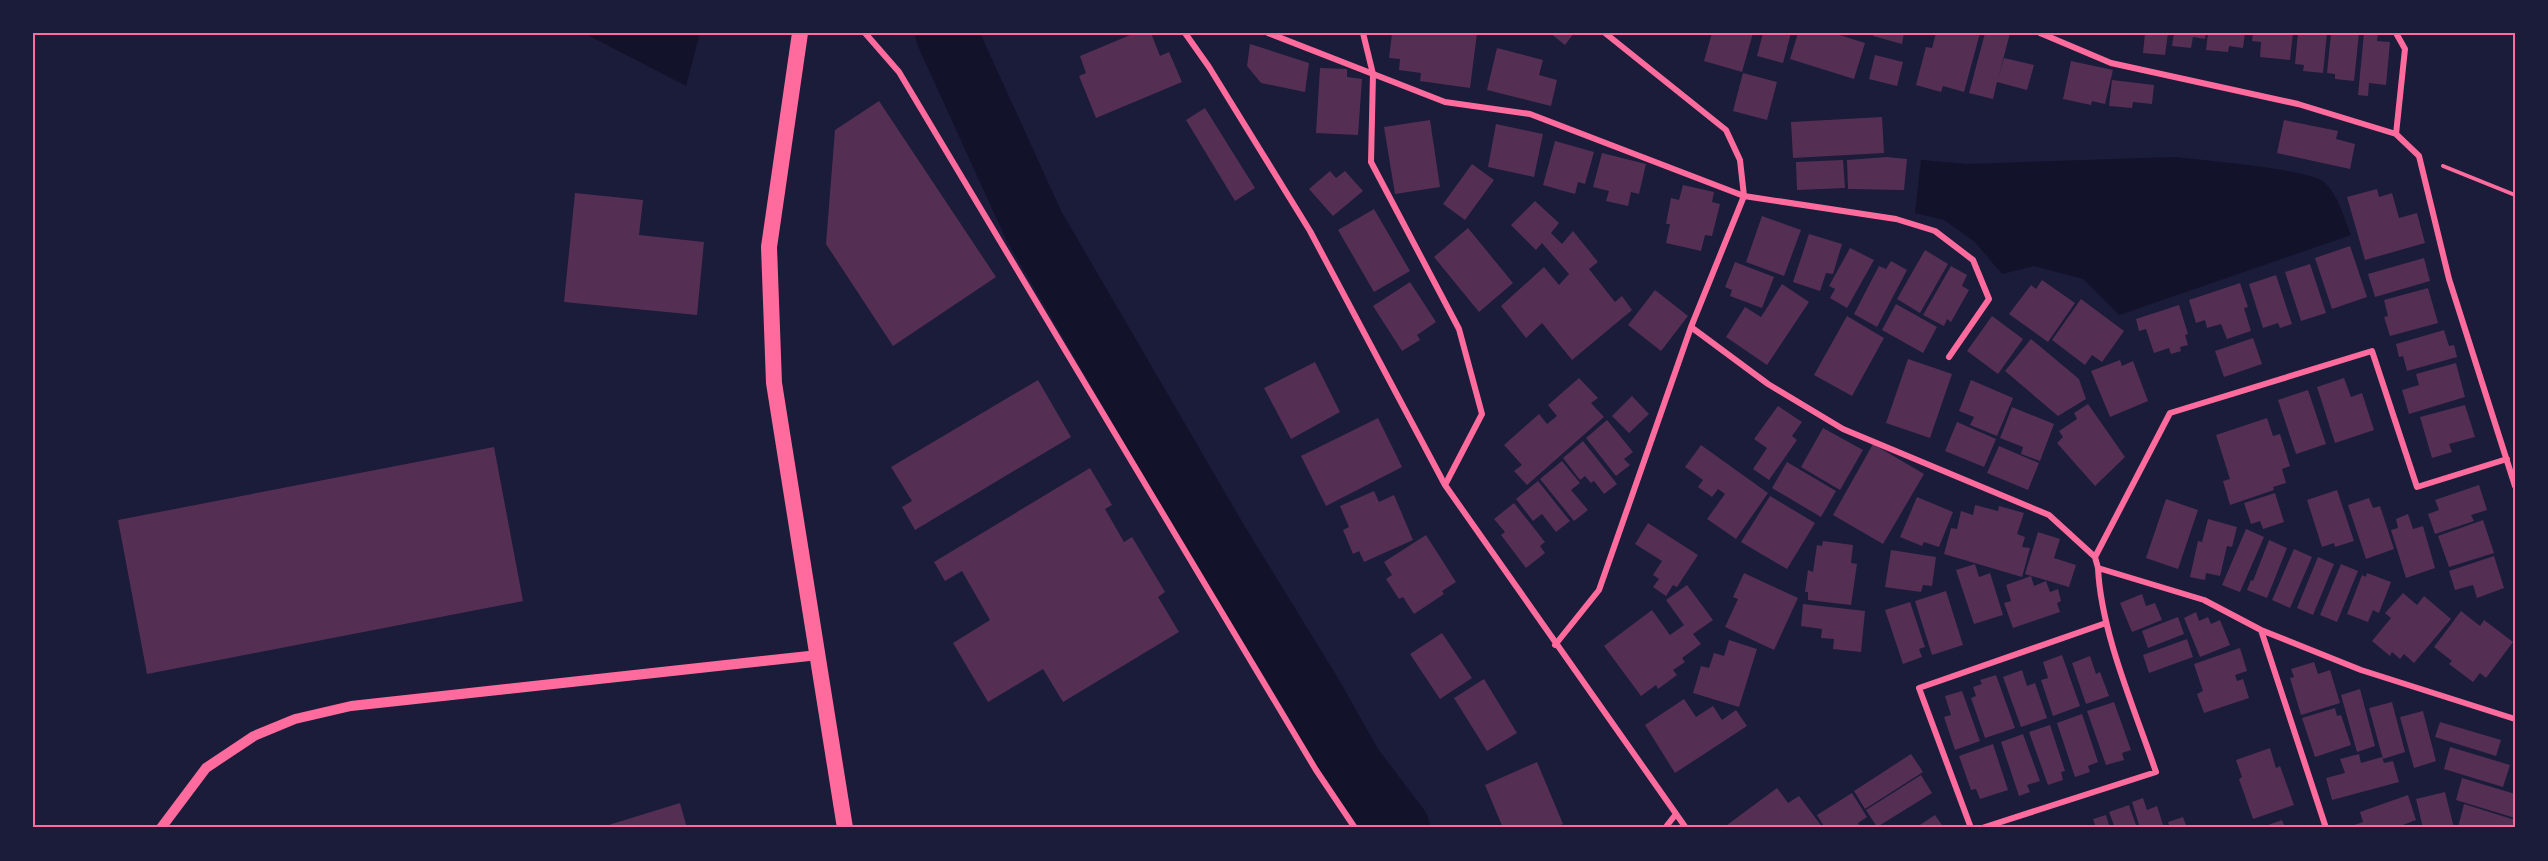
<svg xmlns="http://www.w3.org/2000/svg" width="2548" height="861" font-family="'Space Grotesk',sans-serif">
<rect width="100%" height="100%" fill="#1b1b3a"/>
<path fill="#12122b" d="M584,33H700L686,86Z
M2175,157C2200,160 2309,169 2324,182C2338,194 2344,218 2351,235L2119,315L2083,279L2034,266L2002,274L1975,242L1944,220L1915,213L1921,160L1967,164Z"/>
<g fill="none" stroke-linecap="round" stroke-linejoin="round">
<path stroke="#12122b" stroke-width="62" d="M946,33L1034,226L1218,542L1312,695L1352,766L1399,828"/>
</g>
<path fill="#542f53" d="M1135,33H1151L1160,56L1169,52L1182,82L1096,118L1079,76L1086,73L1080,56Z
M1399,33H1477L1470,88L1420,81L1421,73L1399,70L1400,59L1389,58L1392,34L1399,35Z
M1550,33H1574L1565,45Z
M1712,33H1753L1742,72L1704,61Z
M1763,33H1791L1783,63L1757,56Z
M1798,33H1833L1865,43L1854,79L1790,59Z
M1873,33H1904L1902,44L1873,36Z
M1936,33H1980L1964,92L1943,86L1941,92L1916,85L1926,47L1932,48Z
M1985,33H2010L1998,79L2004,58L2034,65L2027,90L1997,82L1993,99L1969,93Z
M2145,33H2168L2165,55L2143,53Z
M2174,33H2206L2205,39L2193,37L2191,48L2172,46Z
M2208,33H2245L2243,48L2229,46L2228,52L2206,50Z
M2253,33H2293L2290,60L2260,57L2261,42L2252,41Z
M2298,33H2327L2323,73L2303,71L2304,65L2295,64Z
M2331,33H2359L2354,81L2335,79V74L2327,73Z
M2364,33H2378L2377,41L2390,42L2386,85L2369,83L2368,96L2358,95Z
M1250,44L1309,63L1305,92L1261,83L1247,66Z
M1497,48L1543,60L1539,75L1557,80L1551,106L1487,90Z
M1875,55L1903,62L1897,86L1869,79Z
M2071,61L2113,70L2105,104L2092,101L2091,105L2063,99Z
M1320,68L1347,69V77L1362,79L1358,135L1316,133Z
M1743,73L1777,82L1767,120L1733,111Z
M2112,80L2154,85L2152,104L2133,102L2132,108L2109,106Z
M879,101L996,277L893,346L826,244L835,130Z
M1205,108L1255,188L1235,201L1186,120Z
M1882,117L1884,153L1793,158L1791,122Z
M1430,120L1440,187L1395,194L1384,127Z
M2284,120L2338,131L2336,139L2355,144L2350,169L2277,153Z
M1496,124L1543,134L1534,177L1488,167Z
M1555,141L1594,152L1585,184L1578,182L1575,194L1543,185Z
M1602,153L1646,164L1639,194L1631,192L1628,206L1606,201L1609,191L1593,187Z
M1887,157L1907,159L1904,190L1848,189L1847,160Z
M1843,160L1845,188L1797,190L1796,162Z
M1472,164L1494,180L1465,220L1443,204Z
M1330,171L1336,178L1345,171L1363,191L1333,216L1309,189Z
M1683,185L1714,192L1712,202L1720,204L1712,236L1705,235L1701,251L1666,243L1670,224H1666L1671,198L1679,200Z
M2377,189L2379,197L2392,193L2399,218L2417,213L2425,243L2365,260L2347,197Z
M575,193L643,200L639,235L704,242L697,315L564,302Z
M1535,201L1559,223L1551,233L1562,244L1573,231L1598,262L1589,269L1615,302L1622,296L1632,310L1572,360L1542,323L1526,338L1501,306L1544,267L1559,285L1569,274L1542,243L1536,250L1511,225Z
M1374,209L1410,271L1374,292L1338,230Z
M1762,216L1801,230L1784,276L1746,262Z
M1468,228L1513,283L1479,312L1434,257Z
M1809,234L1842,244L1833,274L1826,273L1820,291L1793,282Z
M2350,246L2367,297L2332,309L2315,258Z
M1850,248L1874,260L1847,308L1830,298L1835,289L1829,286Z
M1925,250L1948,264L1920,313L1897,299Z
M2424,258L2430,281L2375,297L2368,274Z
M1891,261L1907,270L1877,327L1854,314L1879,266L1886,269Z
M1735,262L1774,277L1762,308L1730,296L1732,290L1725,287Z
M2310,264L2326,313L2301,321L2285,272Z
M1951,266L1967,275L1962,286L1969,290L1951,322L1947,319L1944,326L1923,315Z
M2276,275L2292,324L2280,328L2278,323L2263,328L2249,284Z
M2042,280L2075,303L2048,342L2009,314L2031,285L2036,289Z
M1410,282L1436,322L1417,335L1420,340L1402,351L1373,306Z
M2240,283L2248,307L2244,308L2251,331L2227,339L2221,324L2207,328L2205,320L2196,323L2189,300Z
M1782,284L1809,302L1767,365L1726,337L1745,307L1761,317Z
M2428,288L2438,323L2390,336L2384,317L2388,316L2384,300Z
M1655,290L1688,316L1661,351L1628,325Z
M2081,299L2124,331L2102,362L2092,355L2085,365L2052,340Z
M1896,304L1937,327L1923,353L1882,330Z
M2179,305L2188,334L2185,335L2188,345L2180,347L2181,351L2171,354L2169,348L2154,353L2146,329L2139,331L2136,319Z
M1847,316L1884,338L1852,396L1814,375Z
M1992,316L2023,339L1998,374L1967,351Z
M2444,330L2449,346L2454,345L2457,357L2407,371L2403,356L2399,357L2396,344Z
M2253,338L2262,364L2224,377L2215,351Z
M2031,339L2079,379L2086,399L2058,416L2005,371Z
M1908,359L1952,374L1930,438L1886,423Z
M2120,360L2122,366L2133,361L2148,401L2110,417L2091,371Z
M1315,362L1340,412L1291,439L1264,388Z
M2456,363L2465,397L2409,414L2402,390L2419,385L2416,374Z
M1579,378L1598,398L1591,403L1604,417L1527,485L1514,471L1522,465L1504,445L1539,414L1547,424L1557,416L1548,405Z
M2344,378L2351,397L2362,393L2374,430L2335,443L2317,387Z
M1038,380L1071,437L915,530L902,507L912,501L891,467Z
M1971,380L2013,398L1997,436L1970,425L1974,417L1959,411Z
M2308,390L2326,444L2296,454L2278,400Z
M1632,396L1649,414L1629,433L1612,416Z
M2088,404L2125,457L2095,486L2057,443L2063,437L2059,431L2077,419L2074,413Z
M2465,405L2475,437L2449,444L2452,452L2432,458L2420,417Z
M1778,406L1802,422L1792,436L1797,440L1769,480L1753,469L1767,448L1754,439Z
M2012,407L2054,424L2040,461L2021,454L2023,447L2000,438Z
M1378,418L1402,467L1326,506L1301,456Z
M2267,418L2273,436L2280,434L2290,466L2282,469L2286,483L2273,487L2274,490L2230,505L2223,481L2230,479L2216,435Z
M1607,420L1633,452L1624,459L1630,465L1616,476L1586,438Z
M1957,422L1996,439L1984,467L1945,451Z
M1823,428L1863,450L1840,490L1801,467Z
M1583,441L1617,484L1604,494L1594,481L1591,483L1585,476L1580,480L1563,458Z
M1873,444L1924,474L1883,544L1833,515Z
M1701,445L1768,493L1736,539L1707,519L1725,494L1718,489L1712,497L1698,487L1703,480L1685,467Z
M1999,446L2039,463L2028,490L1987,473Z
M494,447L523,601L147,674L118,520Z
M1562,461L1580,483L1571,490L1588,510L1574,521L1540,479Z
M1787,462L1836,491L1821,517L1772,488Z
M1090,468L1112,505L1105,509L1124,542L1132,537L1165,592L1158,597L1179,632L1063,702L1043,669L988,702L953,643L990,620L962,571L945,581L934,562Z
M1538,481L1570,521L1556,532L1542,514L1533,521L1516,499Z
M2479,485L2487,510L2471,515L2474,521L2435,534L2428,514L2439,510L2435,500Z
M2337,490L2354,541L2335,547L2334,543L2322,547L2307,500Z
M1374,491L1379,502L1394,495L1413,540L1364,562L1359,551L1353,554L1343,530L1349,527L1340,506Z
M2275,493L2284,522L2263,529L2260,521L2251,524L2244,503Z
M1770,496L1815,523L1787,569L1741,542Z
M1917,497L1953,512L1939,547L1924,542L1922,546L1900,537Z
M2369,498L2373,508L2380,506L2394,549L2366,559L2348,505Z
M2166,499L2198,510L2178,569L2146,558Z
M1514,503L1545,542L1540,546L1545,553L1526,568L1501,535L1505,532L1494,519Z
M1975,505L1998,511L1999,506L2024,513L2017,534L2025,537L2022,547L2030,548L2022,577L1944,554L1951,528L1957,529L1961,511L1973,515Z
M2408,514L2413,529L2423,526L2435,568L2406,578L2391,530L2398,528L2396,519Z
M2208,519L2237,527L2232,547L2227,546L2220,576L2206,573L2205,580L2190,577L2198,541L2202,542Z
M2483,520L2494,553L2449,567L2438,536Z
M1648,523L1698,555L1677,587L1673,585L1666,596L1653,587L1659,579L1653,575L1662,561L1635,544Z
M2246,529L2264,537L2240,592L2222,585Z
M2038,532L2060,539L2054,558L2076,565L2069,587L2025,574Z
M1426,535L1456,582L1442,591L1444,594L1414,614L1403,597L1399,599L1386,579L1392,575L1384,562Z
M2269,540L2287,548L2267,598L2247,590L2251,580L2253,581Z
M1823,541L1853,545L1851,563L1857,564L1851,605L1808,600V592H1805L1808,570L1813,572L1817,545L1822,546Z
M2294,549L2312,557L2290,608L2272,600Z
M1891,550L1936,557L1932,586L1923,585L1921,592L1885,587Z
M2494,556L2504,588L2477,598L2473,585L2455,590L2449,571Z
M2318,557L2334,564L2313,615L2297,608Z
M1975,564L1979,577L1990,573L2003,615L1974,624L1956,570Z
M2341,564L2358,571L2337,622L2320,615Z
M1744,573L1798,598L1774,650L1725,627L1738,599L1733,597Z
M2367,573L2391,582L2379,613L2373,610L2368,622L2347,614L2362,575L2366,577Z
M2031,576L2034,586L2046,581L2050,592L2058,589L2061,601L2057,603L2060,612L2013,628L2004,603L2011,601L2006,585Z
M1687,585L1713,620L1693,634L1701,644L1682,658L1685,662L1673,670L1677,675L1658,689L1656,685L1641,696L1604,646L1652,610L1670,635L1684,625L1666,600Z
M1946,591L1963,645L1932,655L1915,601Z
M2403,593L2417,605L2424,596L2451,619L2414,663L2404,654L2400,659L2392,652L2390,656L2372,641L2391,618L2385,613Z
M2142,594L2146,606L2155,603L2162,620L2132,632L2120,603Z
M1910,602L1925,647L1919,649L1922,657L1903,664L1885,610Z
M1803,604L1865,611L1861,652L1833,649L1834,639L1821,638L1822,629L1801,626Z
M2461,611L2480,626L2484,620L2513,642L2486,678L2480,673L2473,682L2449,664L2452,661L2434,647Z
M2196,612L2199,621L2208,617L2211,624L2220,620L2230,645L2200,657L2184,618Z
M2178,617L2184,634L2148,648L2142,631Z
M1442,633L1472,678L1440,699L1410,654Z
M2187,639L2193,657L2149,673L2143,655Z
M1729,640L1757,649L1739,707L1693,693L1701,666L1709,668L1714,653L1724,656Z
M2240,648L2247,671L2235,675L2237,681L2243,679L2249,698L2204,713L2197,694L2203,691L2194,664Z
M2062,655L2080,706L2053,716L2041,680L2048,678L2043,662Z
M2090,656L2096,674L2100,672L2109,696L2086,704L2072,663Z
M2314,662L2318,674L2330,670L2340,703L2301,715L2290,678L2294,677L2291,669Z
M2022,670L2027,686L2035,683L2047,718L2021,727L2003,677Z
M1996,675L2015,728L1985,738L1971,698L1976,696L1973,687L1982,684L1980,680Z
M1484,679L1517,733L1487,751L1454,698Z
M2360,689L2375,746L2357,752L2341,695Z
M1962,691L1980,741L1955,750L1944,717L1951,715L1945,696Z
M1684,699L1696,717L1713,706L1722,720L1736,710L1747,726L1675,773L1645,725Z
M2114,702L2131,750L2122,753L2124,760L2106,765L2087,711Z
M2392,702L2405,752L2383,759L2369,708Z
M2335,708L2337,716L2341,715L2351,745L2315,757L2302,718Z
M2423,711L2436,761L2414,768L2400,717Z
M2082,714L2098,762L2088,766L2090,772L2075,777L2057,723Z
M2440,722L2501,740L2496,756L2435,737Z
M2050,725L2065,771L2061,772L2063,780L2048,785L2029,732Z
M2023,734L2040,781L2027,785L2030,792L2019,796L2001,742Z
M1993,744L2008,790L1980,799L1976,789L1971,790L1959,756Z
M2450,747L2510,765L2503,787L2444,769Z
M2270,748L2276,768L2280,766L2294,805L2253,819L2239,779L2242,777L2236,760Z
M1911,754L1923,772L1865,809L1854,791Z
M2359,754L2361,763L2382,757L2384,763L2393,761L2399,782L2332,800L2326,778L2345,773L2340,759Z
M1537,762L1563,824L1553,828H1503L1485,785Z
M1921,775L1932,793L1877,827L1866,810Z
M2462,778L2515,794V818L2456,800Z
M1777,788L1788,803L1799,796L1823,828H1729L1727,825Z
M2445,792L2454,828H2423L2416,799Z
M1852,793L1867,817L1858,823L1861,828H1825L1817,815Z
M2408,795L2416,820L2395,828H2346L2363,822L2360,812Z
M2143,798L2147,810L2157,806L2164,828H2140L2132,802Z
M680,803L687,828H602V827Z
M2464,804L2515,820V828L2458,827Z
M2129,805L2137,828H2115L2109,812Z
M1935,815L1944,828H1915Z
M2106,815L2110,828H2096L2093,819Z
M2183,817L2187,828H2170L2168,822Z
M2282,820L2285,828H2260Z"/>
<g fill="none" stroke-linecap="round" stroke-linejoin="round">
<path stroke="#ff6b9d" stroke-width="4" d="M2443,166L2515,195"/>
<path stroke="#ff6b9d" stroke-width="6" d="M865,33L899,72L1316,770L1355,828
M1185,33L1209,67L1310,231L1445,485L1686,828
M1268,33L1445,102L1530,114L1744,196L1896,219L1935,231L1973,260L1989,299L1949,357
M1363,33L1373,74L1371,162L1459,329L1482,414L1445,485
M2040,33L2111,63L2298,104L2396,134L2419,156L2449,279L2515,486
M2396,33L2405,49L2396,134
M1691,327L1768,384L1843,429L2049,515L2095,557L2098,568L2204,600L2261,630L2361,670L2515,719
M2095,557L2170,413L2372,351L2417,487L2507,459
M2261,630L2326,828
M1555,645L1599,590L1691,327L1744,196L1740,160L1726,130L1605,33
M1665,828L1676,814
M1971,828L1919,688L2106,623
M1982,828L2156,772C2135,710 2101,633 2098,568"/>
<path stroke="#ff6b9d" stroke-width="10" d="M161,828L206,768L254,736L295,719L351,706L818,655"/>
<path stroke="#ff6b9d" stroke-width="16" d="M800,33L769,247L774,383L845,828"/>
</g>
<rect width="2548" height="861" fill="none" stroke="#1b1b3a" stroke-width="69"/>
<rect x="34" y="34" width="2480" height="792" fill="none" stroke="#ff6b9d" stroke-width="2"/>
</svg>
